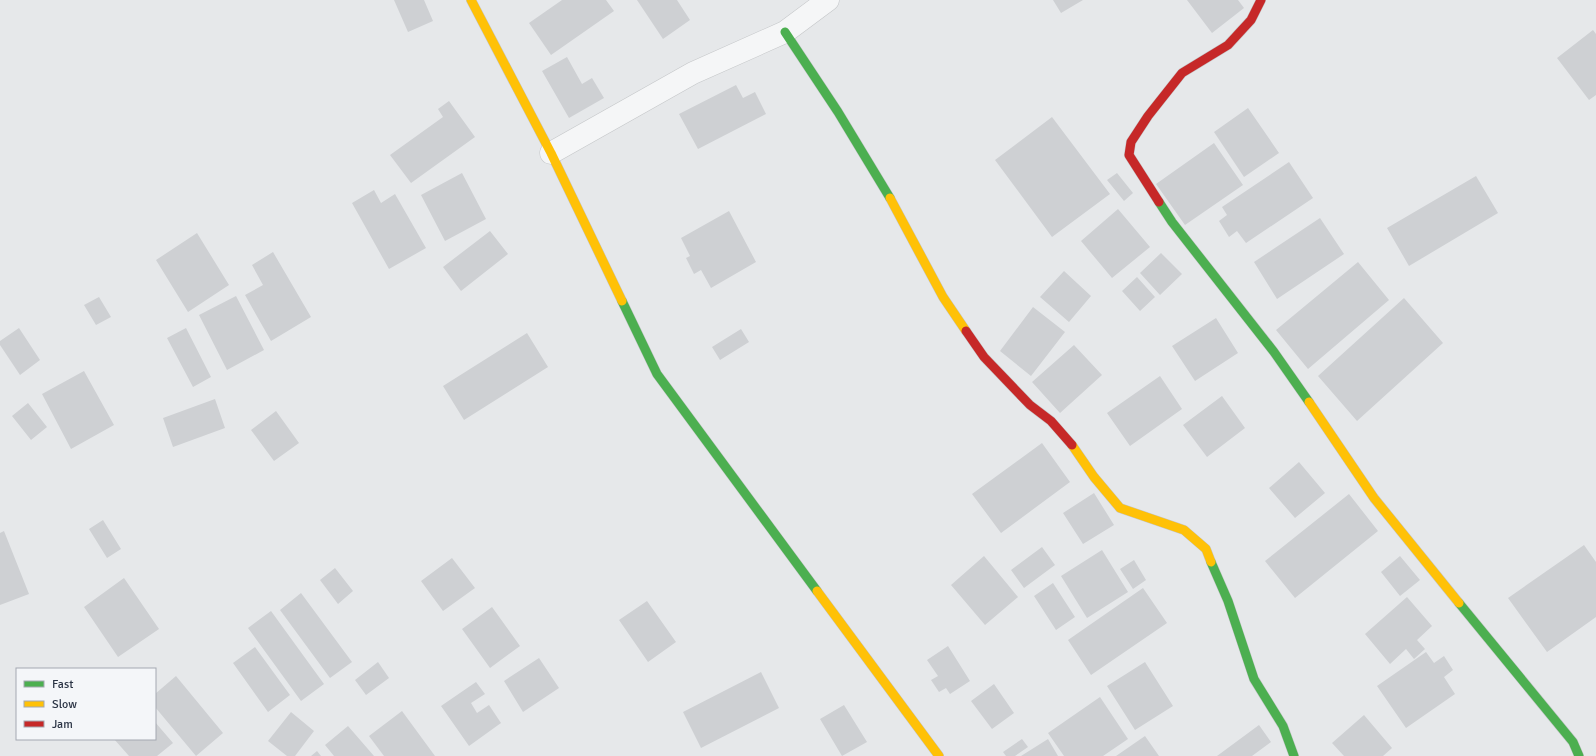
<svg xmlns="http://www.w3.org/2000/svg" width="1596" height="756" font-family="Signika,sans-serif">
<rect width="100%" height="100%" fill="#e6e8ea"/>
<path fill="#ced0d3" d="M394,0H424L433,21L408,32Z
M562,0H606L614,11L551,55L529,23Z
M637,0H677L690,20L663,39Z
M1053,0H1083L1061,13Z
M1187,0H1238L1244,8L1212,33Z
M1593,30L1596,34V95L1589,100L1557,58Z
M567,57L582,84L592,78L604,98L569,118L542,71Z
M736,85L743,98L755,92L766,114L698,149L679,114Z
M449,101L475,137L411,183L390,155L443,117L438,109Z
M1248,108L1279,153L1244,177L1214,132Z
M1052,117L1110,194L1052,237L995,160Z
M1214,143L1243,185L1185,225L1156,184Z
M1289,162L1313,198L1246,243L1237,231L1229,237L1219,221L1227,215L1222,207Z
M462,173L486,219L445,241L421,195Z
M1117,173L1133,193L1124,201L1107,180Z
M1476,176L1498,213L1409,266L1387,228Z
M374,190L381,203L395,194L426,248L389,269L352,203Z
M1118,209L1150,247L1112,278L1081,241Z
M729,211L756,262L711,288L701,270L694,274L686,258L690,256L681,238Z
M1320,218L1344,254L1277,299L1254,262Z
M490,231L508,254L461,291L443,267Z
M197,233L229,285L188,312L156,260Z
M273,252L311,317L271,341L245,295L263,285L252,265Z
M1161,253L1182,274L1160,295L1140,273Z
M1358,262L1389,300L1308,369L1276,330Z
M1064,271L1091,296L1069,322L1040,297Z
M1137,277L1155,297L1140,311L1122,291Z
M236,296L264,350L227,370L199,315Z
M99,297L111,317L96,325L84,305Z
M1404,298L1443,343L1357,421L1318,376Z
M1033,307L1065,332L1031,376L1000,351Z
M1216,318L1238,353L1195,381L1172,346Z
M19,328L40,360L20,375L0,345V341Z
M186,328L211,377L193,387L167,338Z
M741,329L749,342L720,360L712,347Z
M527,333L548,367L464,420L443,386Z
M1074,345L1102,375L1060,413L1032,382Z
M84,371L114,425L71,449L42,394Z
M1160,376L1182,409L1130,446L1107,413Z
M1222,396L1245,428L1207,457L1183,425Z
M215,399L225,428L173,447L163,418Z
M28,403L47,427L31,440L12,416Z
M276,411L299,443L274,461L251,430Z
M1042,443L1070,482L1001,533L972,494Z
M1299,462L1325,493L1295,518L1269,488Z
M1094,493L1114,525L1083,544L1063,513Z
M1349,494L1378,531L1295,598L1265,561Z
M103,520L121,549L107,558L89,529Z
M4,531L29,594L0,605V533Z
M1584,545L1596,562V617L1547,652L1508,598Z
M1042,547L1055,565L1024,588L1011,570Z
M1102,550L1128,592L1087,618L1061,576Z
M984,556L1018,597L985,625L951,585Z
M1400,556L1420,580L1400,596L1381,572Z
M452,558L475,588L443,611L421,581Z
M1134,560L1146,580L1133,589L1120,569Z
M335,568L353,591L338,604L320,580Z
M124,578L159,629L118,657L84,607Z
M1053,583L1075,617L1056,630L1034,596Z
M1143,588L1167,623L1091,675L1068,640Z
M301,593L352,662L330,678L280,610Z
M1407,597L1432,626L1417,640L1425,649L1414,659L1406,649L1390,664L1365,634Z
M647,601L676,642L648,662L619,620Z
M492,607L520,646L490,668L462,629Z
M271,611L324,684L301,701L248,628Z
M948,646L970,681L950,694L946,688L939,692L931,680L938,676L927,660Z
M255,647L290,695L268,712L233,663Z
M1426,652L1434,663L1444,656L1453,670L1444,677L1455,694L1406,728L1377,686Z
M539,658L559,688L523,712L504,681Z
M378,662L389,678L366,695L355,680Z
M1145,662L1173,706L1135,730L1107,686Z
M761,672L779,708L701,748L683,712Z
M176,676L223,733L196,756L155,707V694Z
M476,682L485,694L471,703L477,713L489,705L501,723L469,746L441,706Z
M994,684L1014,713L992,729L971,701Z
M1100,697L1128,739L1103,756H1064L1048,733Z
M844,705L867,742L842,756L820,719Z
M402,711L435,756H384L369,736Z
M291,712L314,731L295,756H287L268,741Z
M1364,715L1392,748L1383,756H1344L1332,743Z
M155,722L173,743L157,756H129L114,739H155Z
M1259,725L1271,742L1252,756H1217Z
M348,726L374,756H334L325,745Z
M1145,736L1159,756H1116Z
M1022,739L1028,747L1015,756H1006L1003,752Z
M1048,739L1058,756H1021Z
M317,751L321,756H311Z"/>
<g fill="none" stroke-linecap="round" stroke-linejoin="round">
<g stroke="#c4c6c8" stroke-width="23">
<path id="street" d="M551,153L693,73L785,32L828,0"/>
</g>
<g stroke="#c4c6c8" stroke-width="10">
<path id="fast" d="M785,32L838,112L890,198
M1159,202L1172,222L1274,352L1309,402
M622,301L657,374L817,591
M1211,562L1228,601L1254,679L1283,726L1294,756
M1459,603L1573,742L1579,756"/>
</g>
<g stroke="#c4c6c8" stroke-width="10">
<path id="slow" d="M471,0L551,153L622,301
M890,198L943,297L966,331
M1309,402L1374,498L1459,603
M1072,445L1094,477L1120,508L1184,530L1206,549L1211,562
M817,591L939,756"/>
</g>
<g stroke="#c4c6c8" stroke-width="10">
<path id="jam" d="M1159,202L1129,155L1131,142L1148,116L1182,73L1228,45L1251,20L1261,0
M966,331L984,357L1030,405L1051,421L1072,445"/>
</g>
<use href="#street" stroke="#f5f6f7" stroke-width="22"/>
<use href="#fast" stroke="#4caf50" stroke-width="9"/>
<use href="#slow" stroke="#ffc107" stroke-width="9"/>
<use href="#jam" stroke="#c62828" stroke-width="9"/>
</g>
<rect x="16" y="668" width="140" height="72" fill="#f4f6f9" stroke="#a4a8b1"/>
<rect x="24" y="681" width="20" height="6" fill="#4caf50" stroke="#a4a8b1"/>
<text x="52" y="688" font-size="12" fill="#2b3445">Fast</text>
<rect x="24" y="701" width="20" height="6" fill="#ffc107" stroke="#a4a8b1"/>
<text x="52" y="708" font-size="12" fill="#2b3445">Slow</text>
<rect x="24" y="721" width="20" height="6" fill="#c62828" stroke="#a4a8b1"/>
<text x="52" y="728" font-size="12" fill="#2b3445">Jam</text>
</svg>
